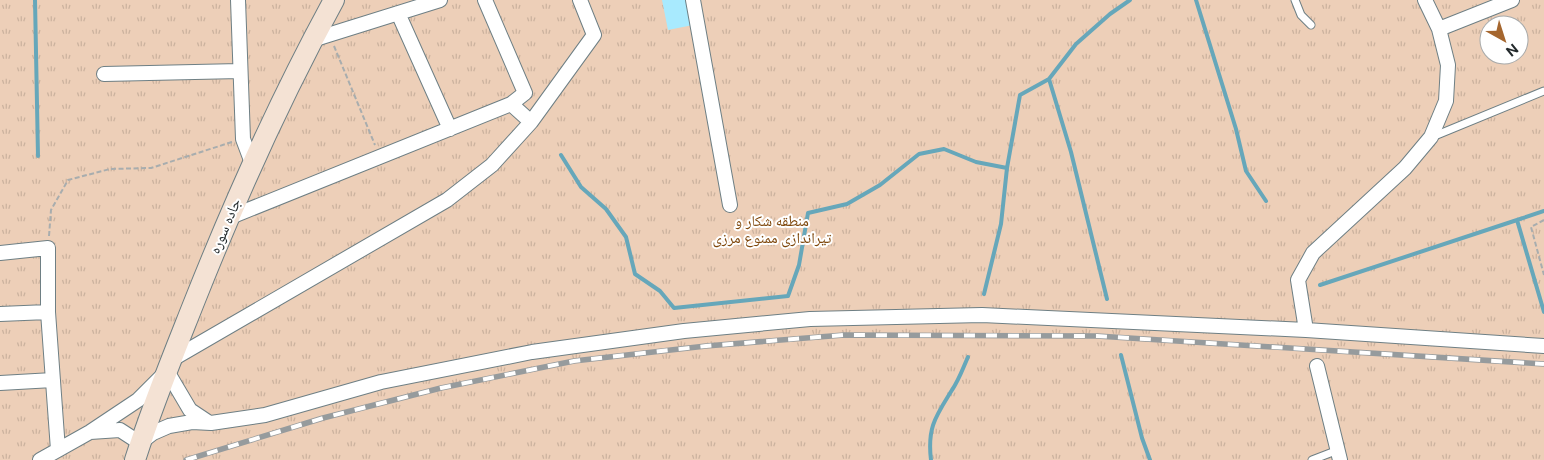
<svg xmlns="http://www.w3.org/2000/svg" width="1544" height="460" font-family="'Public Sans','Noto Naskh Arabic',sans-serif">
<defs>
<pattern id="park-tufts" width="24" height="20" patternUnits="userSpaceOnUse" patternTransform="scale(1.25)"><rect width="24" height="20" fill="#edcfb8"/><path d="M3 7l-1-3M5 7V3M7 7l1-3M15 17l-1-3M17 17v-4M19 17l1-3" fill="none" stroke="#cbb29e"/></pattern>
</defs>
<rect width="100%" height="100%" fill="#f8fcfd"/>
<path fill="url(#park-tufts)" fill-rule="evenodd" d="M0,0H1544V460H0ZM1489,25H1519V55H1489Z"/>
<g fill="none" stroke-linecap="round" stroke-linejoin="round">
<path stroke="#66a7ba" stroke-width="4" d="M35,0L38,156
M1196,0L1236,129L1246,171L1266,201
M1049,79L1071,152L1107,299
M561,155L581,187L606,209L626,237L635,274L660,291L674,308L788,296L799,265L808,213L847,204L880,185L919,154L944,149L976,162L1007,168
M1544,211L1517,220L1544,312
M1320,285L1517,220
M984,294L1001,224L1007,168L1020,95L1049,79L1076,44L1110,14L1130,0
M1121,355L1142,438L1150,460
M931,460C927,427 936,416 952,390C959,380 963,368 968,357"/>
</g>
<path fill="#a8eafe" d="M662,0H688L693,25L668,30Z"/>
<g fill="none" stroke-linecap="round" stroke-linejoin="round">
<g stroke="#6e7f84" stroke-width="9">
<path id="service" d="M1295,0L1301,15L1311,25
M1432,137L1544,91
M1312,460L1338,450"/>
</g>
<g stroke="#6e7f84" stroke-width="16">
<path id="minor" d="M238,0L243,139L252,163
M485,0L525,93L511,104
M693,0L730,205
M398,13L450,129
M1439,29L1512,0
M312,40L440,0
M104,74L240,71
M228,218L511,104L531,122
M0,253L48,248V312L58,450
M0,314L48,312
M1306,330L1298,280L1313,253L1405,168L1431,137L1446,101L1448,65L1439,29L1425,0
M171,360L447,200L492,165L531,122L594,35L580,0
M1317,366L1340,460
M0,383L53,380
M90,432L120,430L140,443L153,433L169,426L192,422L211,423L265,415L381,382L532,352L684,331L810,319L982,315L1306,330L1544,346
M40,460L90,432L138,400L167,371L190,410L208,422"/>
</g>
<g stroke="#6e7f84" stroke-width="22">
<path id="secondary" d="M135,460C152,406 174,353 195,300C236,197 281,97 334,0"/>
</g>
<path stroke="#a8adae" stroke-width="2" stroke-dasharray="5 2.5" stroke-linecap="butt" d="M334,46L375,145
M1544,220L1531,227L1544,275
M49,236L51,210L68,180L110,169L151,168L232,142"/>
<use href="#service" stroke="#fff" stroke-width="7"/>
<use href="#minor" stroke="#fff" stroke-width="14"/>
<use href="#secondary" stroke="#f4e2d4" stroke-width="20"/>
<g stroke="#969b9d" stroke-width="5.5">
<path id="rail" d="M186,460L323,418L441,388L574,361L706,346L844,335L1097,336L1544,364"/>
</g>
<use href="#rail" stroke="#fff" stroke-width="4" stroke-dasharray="11" stroke-linecap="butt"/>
</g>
<g text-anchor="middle" stroke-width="4" stroke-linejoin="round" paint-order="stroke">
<g font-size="15" fill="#7e460a" stroke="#fff">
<text x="772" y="226">منطقه شکار و<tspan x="772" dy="17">تیراندازی ممنوع مرزی</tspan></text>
</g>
<g font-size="15" fill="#232a2c" stroke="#fff">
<text transform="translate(225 226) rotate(-67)" y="5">جاده سوره</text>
</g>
</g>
<g transform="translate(1504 40) rotate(141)"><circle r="24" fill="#ffffff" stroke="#a7aaab"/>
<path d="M0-4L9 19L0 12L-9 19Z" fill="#a5662e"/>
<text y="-8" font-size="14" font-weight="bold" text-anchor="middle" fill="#232a2c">N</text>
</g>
</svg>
